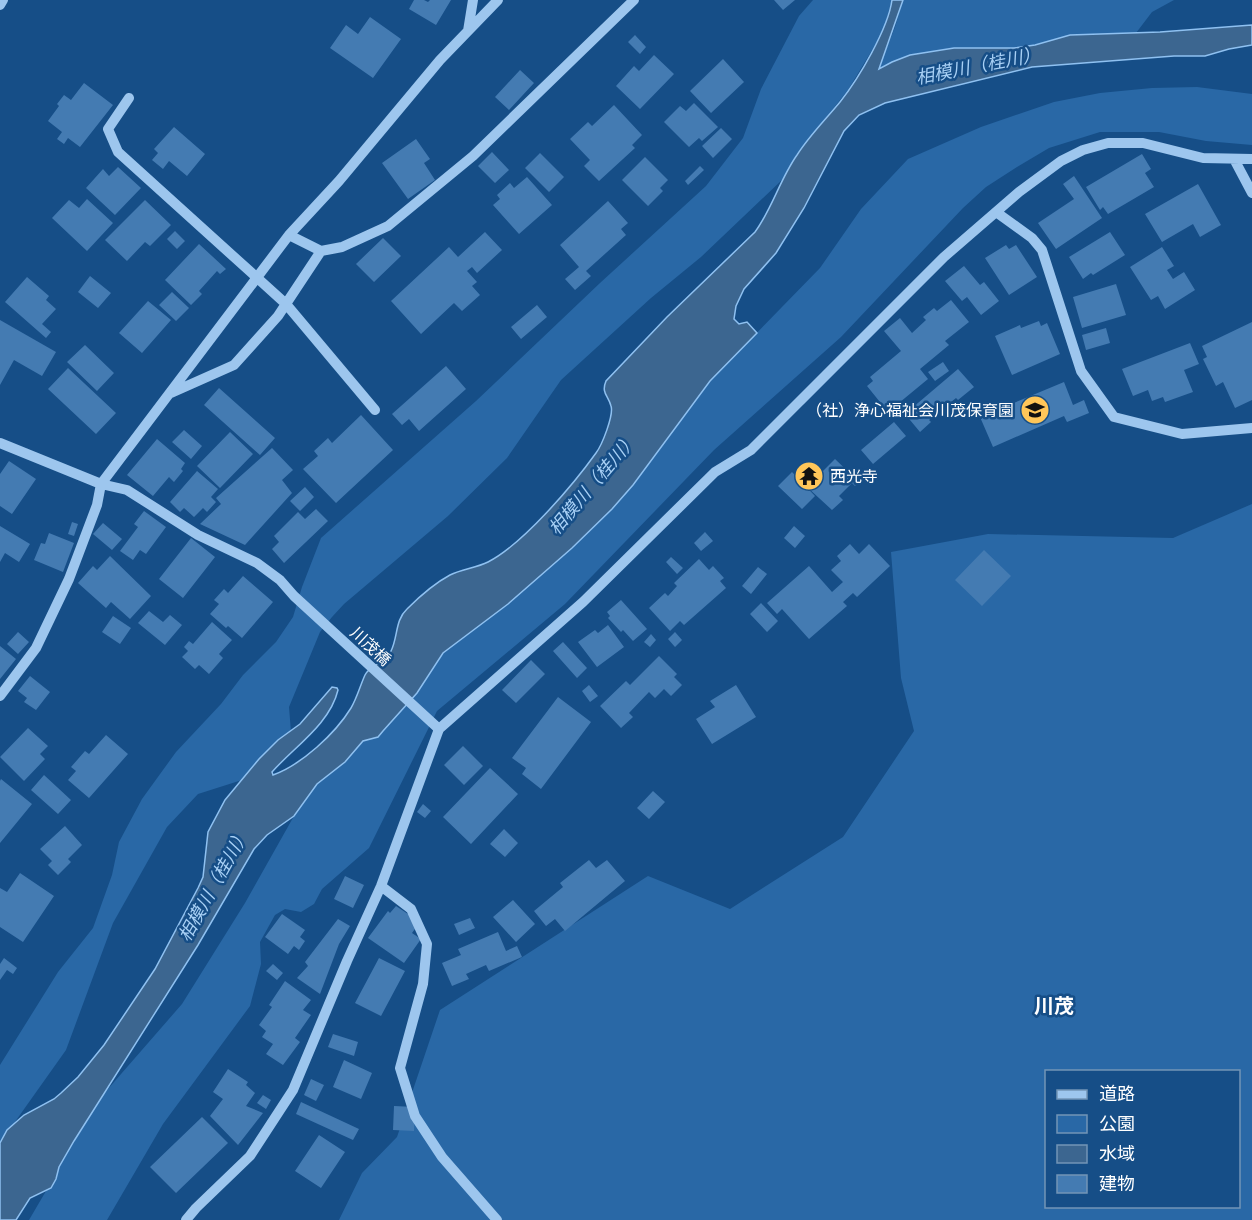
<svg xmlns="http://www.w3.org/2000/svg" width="1252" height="1220" font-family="Lato,'Noto Sans JP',sans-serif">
<rect width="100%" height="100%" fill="#164e87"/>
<path fill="#2968a6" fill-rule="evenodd" d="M813,0H892L883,32L848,90L797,154L783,179L701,257L651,298L561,380L507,458L448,516L344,604L332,617L320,632L289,707L291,732L278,740L242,780L198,794L167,827L113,923L66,1050L0,1143V1065L58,972L93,928L112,875L119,842L142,799L176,752L221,704L243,675L276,642L293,617L302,587L321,538L476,401L600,283L706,186L743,138L761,89L799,16Z
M903,0H1174L1152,12L1136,33L1070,35L1035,45L1014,48H954L910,55L878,70L895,27Z
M1197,87L1252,94V145L1206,141L1159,132H1100L1049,148L1017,167L986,187L963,208L841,337L714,450L565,604L437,711L369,848L322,889L314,904L301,912L285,909L275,915L260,942L261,964L250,1006L163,1124L107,1220H29L46,1191C55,1185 57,1176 59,1167L101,1097L182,1004L245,903L294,816L317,784L345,762L363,741L378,737L417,693L442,653L508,604L572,548L612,509L633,485L710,381L820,268L861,209L908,159L981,127L1054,102L1100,93L1152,88Z
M1252,504V1220H339L362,1173L397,1137L440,1010L648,876L730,909L843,837L914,731L901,678L891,552L988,534L1173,538ZM1046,1072H1238V1206H1046Z"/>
<path fill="#3c6690" stroke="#8fc1f1" stroke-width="1.5" d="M892,0H903L879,69L892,62L910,55L954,48H1014L1035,45L1070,35L1160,32L1252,25V45L1229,49L1205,56H1174L1032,67L885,103L859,115L844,131L804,208L776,253L744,289L736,306L734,319L739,324L747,322L757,333L710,381L633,485L612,509L572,548L508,604L443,653L417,693L383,731L378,737L363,741L345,762L317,784L294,816L267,835L254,849L198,945L74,1141L59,1167L56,1179L51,1188L30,1198L16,1220H0V1143L7,1130L24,1115L54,1099L61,1093L78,1077L104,1045L155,969L198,888L203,877L208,832L225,800L259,759L278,740L300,724L332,687L337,688L338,690C330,724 294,747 272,772L273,775C301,765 335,734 351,708C357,698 360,686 365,675C371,664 386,662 391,651C398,637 395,620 407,609C419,597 435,583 450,575C462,569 476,568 488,562C523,544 573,485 596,453C602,445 614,415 611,406C608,395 601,393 606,381L667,317L755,232C772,209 780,179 797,155C809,136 826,119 840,102C859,78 888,29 892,0Z"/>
<path fill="#447bb2" d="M414,0H424L428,2L430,0H451L436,25L409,9Z
M774,0H795L783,10Z
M370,17L401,39L373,78L330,48L346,25L358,34Z
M635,35L646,47L640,54L628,42Z
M654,55L674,74L640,109L616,86L634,66L639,71Z
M723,59L744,82L711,113L690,91Z
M520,70L534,83L509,110L495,97Z
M84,83L113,105L80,147L68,138L64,144L57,139L62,132L48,121L59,106L57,104L64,95L71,100Z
M694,103L718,127L702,141L699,138L689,147L664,122L680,106L686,111Z
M614,105L642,135L632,145L635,148L599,181L584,166L590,160L570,139L588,122L592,126Z
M174,127L205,154L187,176L169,161L163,169L152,160L158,153L154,149Z
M721,128L732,139L713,158L702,146Z
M416,139L430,159L424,163L435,180L408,199L382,163Z
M492,152L509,170L495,183L478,166Z
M540,153L564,177L549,192L525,168Z
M1142,154L1151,169L1145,173L1154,187L1108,214L1103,207L1100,210L1086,187Z
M645,157L668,180L660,188L663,191L648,206L622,180Z
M700,166L704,170L688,185L685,181Z
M118,167L141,188L115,215L86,188L103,169L109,176Z
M1074,176L1102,218L1056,249L1038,223L1074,199L1063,184Z
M527,177L552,205L519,234L493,205L500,199L497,195L510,183L514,188Z
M1198,184L1221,225L1200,237L1193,224L1162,242L1145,214Z
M87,199L113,223L87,251L52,218L69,200L79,208Z
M145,200L171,225L150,246L145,242L127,261L105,240Z
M608,201L628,223L621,229L626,235L586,271L591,276L575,290L565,279L579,267L560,245Z
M175,231L185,241L177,249L167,239Z
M485,232L502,250L477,273L472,267L467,271L477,282L472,286L480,295L462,311L454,303L421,334L391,301L449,247L458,257Z
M1110,232L1125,255L1093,275L1091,273L1083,279L1069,257Z
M383,238L401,256L374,282L356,264Z
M199,244L226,269L220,274L217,271L199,291L202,294L191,305L165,280Z
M1006,245L1009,249L1016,245L1037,277L1009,295L985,258Z
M1162,247L1174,266L1167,270L1173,279L1184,272L1195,290L1165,309L1158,296L1151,300L1130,267Z
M964,266L980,285L984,282L999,301L981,315L967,297L962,301L945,281Z
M90,276L111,293L98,308L78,292Z
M27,277L49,296L46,300L56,309L42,324L51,332L46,338L5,302Z
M1116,284L1126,315L1082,328L1073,297Z
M172,292L189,308L176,321L159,305Z
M951,300L969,322L945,341L949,345L920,369L928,379L888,412L867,386L873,381L870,377L901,351L884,331L900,318L912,333L926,320L923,317L934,308L937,311Z
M148,301L171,320L142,353L119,333Z
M537,305L547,317L521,339L511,327Z
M0,320L56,352L42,376L14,360L0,385Z
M1039,321L1041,326L1047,323L1060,354L1012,375L995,336L1020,325L1021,328Z
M1252,322V400L1235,408L1223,382L1216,386L1203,359L1207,357L1202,346Z
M1106,328L1110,343L1086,350L1082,335Z
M1190,343L1199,364L1184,370L1193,392L1165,402L1163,397L1152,401L1148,390L1133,396L1122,369Z
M85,345L114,373L97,391L67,362Z
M943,362L949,371L935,381L928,372Z
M446,366L466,389L419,431L409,419L402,425L392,414Z
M68,368L116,413L96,434L48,389Z
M958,369L974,387L958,400L956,398L929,420L931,422L920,432L905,414Z
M1064,382L1073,405L1084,400L1089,413L1067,422L1064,416L993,447L980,417Z
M219,388L275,438L260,455L204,405Z
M361,415L393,450L336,503L303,469L318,456L314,451L328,438L332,443Z
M894,422L906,436L873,464L861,450Z
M184,430L202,446L191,459L172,442Z
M230,432L253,454L220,488L197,466Z
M157,439L185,463L181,469L183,471L174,482L169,477L153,496L127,475Z
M272,448L293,470L282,480L292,493L245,545L200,524L221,504L216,498Z
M835,459L859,482L855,486L852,483L839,496L843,500L832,510L807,487Z
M9,461L36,479L12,514L0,506V474Z
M197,471L218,489L211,497L216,502L207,512L203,508L194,517L184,508L180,512L170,502Z
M792,472L815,496L802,509L778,486Z
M305,487L314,497L300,511L290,501Z
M316,509L328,521L284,563L272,549L279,542L274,536L298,512L305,519Z
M144,511L166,527L146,554L140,550L133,560L120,551L138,527L134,524Z
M72,522L78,524L74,536L68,534Z
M103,523L122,539L112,550L93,534Z
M0,526L30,544L19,562L5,553L0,562Z
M794,526L805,536L795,548L784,538Z
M705,532L713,541L701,551L694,543Z
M49,533L74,543L63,572L34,560L41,543L45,544Z
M191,538L215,557L183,598L159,579Z
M850,544L859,554L869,544L890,566L857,597L853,593L843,602L847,606L809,639L782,609L777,614L767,603L809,566L832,592L843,582L831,570L841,561L837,556Z
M984,550L1011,576L982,606L955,580Z
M110,556L151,596L130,619L111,602L106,608L78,583L93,566L97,570Z
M671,557L683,568L677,574L666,562Z
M699,559L709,570L713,566L724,578L720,581L726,588L684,625L680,621L670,631L649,608L665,593L668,596L677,586L674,583Z
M758,567L767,574L751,594L742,586Z
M243,576L273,602L242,638L228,626L226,628L210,614L219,604L214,600L224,589L228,593Z
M621,600L647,629L633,641L623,630L621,632L608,618L610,616L607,612Z
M761,603L778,621L767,632L750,614Z
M149,611L163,622L170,615L182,625L165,645L138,623Z
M113,616L131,628L120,644L102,632Z
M212,622L232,640L219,654L223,658L209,674L199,665L195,669L182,657L188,651L184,647L189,641L193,644Z
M608,625L624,647L597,667L578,642L595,630L598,633Z
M18,632L29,642L18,654L7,644Z
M675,632L682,640L675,647L668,639Z
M651,634L656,640L650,647L644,642Z
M563,642L587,668L577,678L553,651Z
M0,646L16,659L0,679Z
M659,656L677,674L674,677L682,685L671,696L664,689L655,698L649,692L629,713L633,717L621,728L600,706L626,681L630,685Z
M531,660L545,674L516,703L502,690Z
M30,676L50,692L36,710L24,702L27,698L18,691Z
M589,685L598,696L590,702L582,691Z
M736,685L756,717L712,744L696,719L715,707L710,701Z
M558,697L591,722L541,789L522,774L526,768L512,758Z
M28,728L48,746L40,754L45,759L24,781L0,757Z
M106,735L128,754L89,798L68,780L76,771L71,767L85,751L89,754Z
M463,746L483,766L464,785L444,765Z
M490,768L518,794L471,844L443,817Z
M44,775L71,800L58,814L31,790Z
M1,779L32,804L0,843V781Z
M653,791L665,802L649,819L637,808Z
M423,804L431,811L425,818L417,812Z
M65,826L82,845L68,859L71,862L58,875L48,865L52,861L40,849Z
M504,829L518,843L505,857L490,844Z
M589,860L596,868L607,860L625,881L565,931L555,919L546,926L534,911L563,887L560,883Z
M20,873L54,896L23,942L0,927V888L7,892Z
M345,876L364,885L353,908L334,899Z
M513,900L535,924L516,942L493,917Z
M396,906L420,922L412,933L421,939L404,963L368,938L388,911L390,913Z
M282,914L305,930L300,937L305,941L299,950L294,946L288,954L265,937Z
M470,918L475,928L459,935L454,924Z
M338,919L350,926L339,944L320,994L297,978L308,966L305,962Z
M498,932L506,951L517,946L522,957L489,971L486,965L466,974L469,979L452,986L442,963L461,955L458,949Z
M4,958L17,968L13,974L7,970L0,980V964Z
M379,958L405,971L381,1016L355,1003Z
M273,964L283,973L277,980L266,971Z
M285,981L311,1000L303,1010L311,1015L295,1038L300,1042L283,1065L266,1054L273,1044L262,1037L266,1031L259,1025L272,1007L269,1005Z
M333,1034L358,1042L354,1056L328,1047Z
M344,1060L372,1073L361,1099L333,1087Z
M228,1069L248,1082L246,1085L255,1093L246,1106L263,1113L238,1145L210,1116L223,1099L213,1092Z
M311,1079L324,1085L316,1101L304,1095Z
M263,1095L271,1100L266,1109L257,1103Z
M301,1102L359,1129L353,1140L296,1114Z
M394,1106L415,1107L414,1131L393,1130Z
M202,1117L228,1143L176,1193L150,1167Z
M319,1135L345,1152L321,1188L295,1171Z"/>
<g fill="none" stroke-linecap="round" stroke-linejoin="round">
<path stroke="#9dc6ee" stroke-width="10" d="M0,5L3,0
M468,31L473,0
M129,98L108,129L118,152L286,304L375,410
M1234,159L1252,193
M996,212L1032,238L1042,250L1081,371L1114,417L1182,434L1252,428
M289,235L321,251L342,247L388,226L473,156L634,0
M171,393L234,365L278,316L321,251
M0,443L101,484L127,490L198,535L257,563L280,580L294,596L439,729
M0,696L36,648L69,579L97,505L101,484L289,235L339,181L440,60L498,0
M381,886L411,909L427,944L423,984L400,1068L415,1116L442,1157L497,1220
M186,1220L196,1208L250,1156L293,1090L347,961L381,886L439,729L583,602L715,472L751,450L944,257L1019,192L1061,161L1083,150L1108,143H1143L1203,158L1252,159"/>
</g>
<defs>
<g id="school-disc" transform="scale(1.5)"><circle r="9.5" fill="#ffc659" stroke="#164e87"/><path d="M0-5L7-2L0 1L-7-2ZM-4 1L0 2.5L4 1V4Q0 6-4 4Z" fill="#111"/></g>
<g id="temple-disc" transform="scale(1.5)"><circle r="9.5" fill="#ffc659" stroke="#164e87"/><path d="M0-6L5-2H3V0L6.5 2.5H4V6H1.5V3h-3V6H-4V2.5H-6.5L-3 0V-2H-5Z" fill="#111"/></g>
</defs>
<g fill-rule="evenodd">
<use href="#school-disc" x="1035" y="410"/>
<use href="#temple-disc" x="809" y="476"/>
</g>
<g text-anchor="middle" stroke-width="5" stroke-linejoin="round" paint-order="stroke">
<g font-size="16" fill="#fff" stroke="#164e87" text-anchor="end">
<text x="1014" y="416">（社）浄心福祉会川茂保育園</text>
<text x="830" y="482" text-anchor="start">西光寺</text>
</g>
<g font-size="16" fill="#fff" stroke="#164e87">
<text transform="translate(371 646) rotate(43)" y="6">川茂橋</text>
</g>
<g font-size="18" font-style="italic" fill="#a8d0f5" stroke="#164e87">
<text transform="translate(978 66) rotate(-11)" y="6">相模川（桂川）</text>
<text transform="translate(593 484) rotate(-50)" y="6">相模川（桂川）</text>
<text transform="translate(214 885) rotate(-61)" y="6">相模川（桂川）</text>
</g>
<g font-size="20" font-weight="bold" fill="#fff" stroke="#164e87">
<text x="1054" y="1013">川茂</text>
</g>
</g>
<rect x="1045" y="1070" width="195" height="138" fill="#164e87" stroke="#7395b7" stroke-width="1.5"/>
<rect x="1057" y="1090" width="30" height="9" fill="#9dc6ee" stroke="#7395b7" stroke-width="1.5"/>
<text x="1099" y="1100" font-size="18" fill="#ffffff">道路</text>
<rect x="1057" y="1115" width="30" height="18" fill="#2968a6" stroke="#7395b7" stroke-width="1.5"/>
<text x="1099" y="1130" font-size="18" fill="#ffffff">公園</text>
<rect x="1057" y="1145" width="30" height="18" fill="#3c6690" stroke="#7395b7" stroke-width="1.5"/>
<text x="1099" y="1160" font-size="18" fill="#ffffff">水域</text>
<rect x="1057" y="1175" width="30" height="18" fill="#447bb2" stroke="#7395b7" stroke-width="1.5"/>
<text x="1099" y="1190" font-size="18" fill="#ffffff">建物</text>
</svg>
